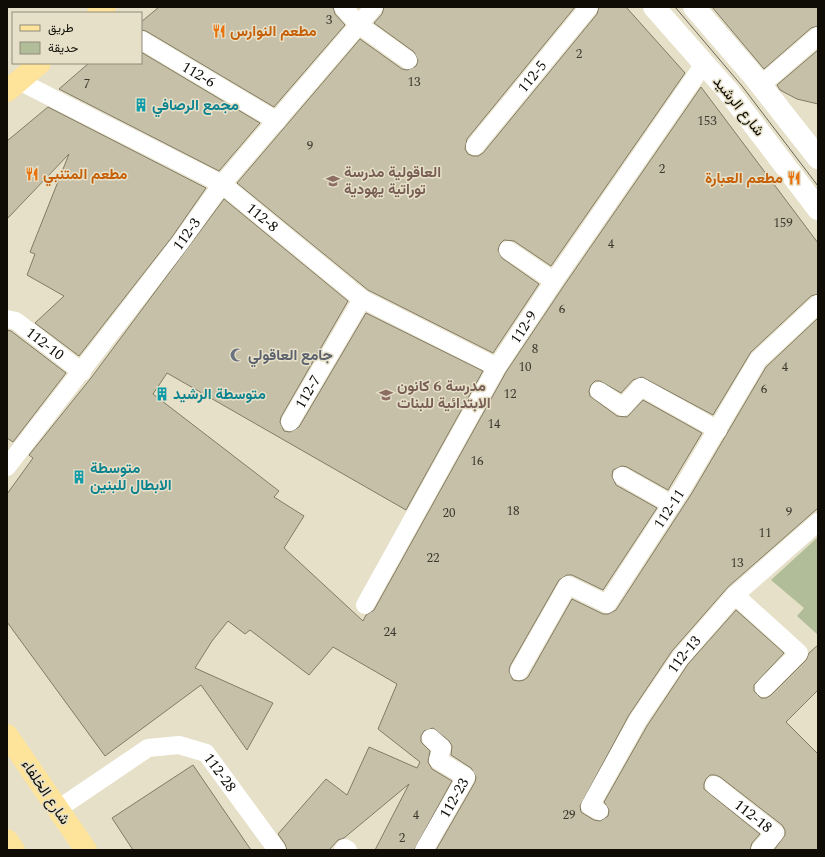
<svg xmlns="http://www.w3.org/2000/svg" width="825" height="857" font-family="Spectral,Vazirmatn,serif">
<rect width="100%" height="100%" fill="#e6e0c8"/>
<path fill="#b1bd99" d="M818,537V635L797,616L804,608L771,580Z"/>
<path fill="#c6c0a9" stroke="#817b65" d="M159,7H333L335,14L345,25L274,107L146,31L141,30V22Z
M384,7H575L467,139L465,149L468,154L473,156H478L483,153L597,14L599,7H626L685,73L551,266L514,241L504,240L500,244L498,250L502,258L539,284L493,353L368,290L237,183L360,39L402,69L407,70L416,66L418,61L414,52L374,23L382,14Z
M712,7H818V26L811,28L764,69Z
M818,50V104L797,99L780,90L777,85Z
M141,52L260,123L219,171L59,89L89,63H141Z
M701,87L818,243V294L811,296L751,352L713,415L642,377L633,380L621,393L600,381H595L591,385L589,391L590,396L617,416L627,417L643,400L702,433L668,490L627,467L622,466L613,470L612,476L616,485L657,508L603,590L572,575H567L559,580L510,666L509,671L513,680L519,681L524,680L528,677L572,599L603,614H608L616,610L692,493L766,367L818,318V508L728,587L672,651L629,715L580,806L581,812L594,820L600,821L608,816L609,810L604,802L647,726L688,664L736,610L784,653L754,685V691L761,698H766L771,695L806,660L809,653L818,645V690L786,722L818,754V850H774L785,835V830L782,825L720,777L715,775H710L706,779L704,784V789L760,834L752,843L750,850H436L475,782L476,777L471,768L451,755L452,746L449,741L433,728L424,731L421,736V742L430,751L428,762L432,769L452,781L414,850H375L409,784L344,838L338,840L329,850H287L285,844L278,834L326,779L347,795L369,747L417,768L420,762L378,729L397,684L333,647L309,675L250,630L245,634L228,621L212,641L195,668L273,703L247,750L201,685L105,756L7,622V494L33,458L29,455L91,378L224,199L348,301L281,417L280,422L284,431L290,432L299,427L366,313L483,371L406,510L167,373L153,394L279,491L274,497L304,516L284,548L363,621L366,615L374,610L506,372L563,287Z
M48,107L206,188L172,237L79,356L35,323L64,296L27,275L35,254L30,252L69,154L7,219V141Z
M7,330L11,331L66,373L13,442L7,438Z
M193,765L251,850H133L112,818Z"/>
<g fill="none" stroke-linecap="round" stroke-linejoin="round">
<g stroke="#fff" stroke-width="18">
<path d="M343,7L359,25L408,60"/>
<path id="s1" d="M141,40L277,121"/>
<path id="s2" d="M19,81L222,184L362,299L497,367"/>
<path d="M761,85L818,36"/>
<path id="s3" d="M475,146L589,7"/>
<path d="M508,250L554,281"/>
<path id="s4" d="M7,319L16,321L82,372"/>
<path d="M599,391L623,407L641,387L718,430"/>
<path id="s5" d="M290,422L362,299"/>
<path id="s6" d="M7,467L180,243L222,184L374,7"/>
<path d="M622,476L671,504"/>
<path d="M735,595L799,653L764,688"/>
<path id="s7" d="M365,605L497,367L554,281L704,64"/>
<path id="s8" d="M519,671L568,585L607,604L683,487L758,360L818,304"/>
<path id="s9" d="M714,785L775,833L760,850"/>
<path id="s10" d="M58,809L148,748L179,745L206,753L277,850"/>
<path id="s11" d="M599,811L590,806L638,720L680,658L735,595L818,522"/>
<path d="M343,850L345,848L348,850"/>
<path id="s12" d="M424,850L466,777L438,760L442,748L431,738"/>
</g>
<path stroke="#fff" stroke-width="22" d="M654,7L728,91L818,209
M694,7L752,74L818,158"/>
<path stroke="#fee39b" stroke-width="22" d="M98,13L105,7
M7,91L40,63
M7,735L86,850
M7,840L14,850"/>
<path stroke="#6a6658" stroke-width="1" d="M675,7L742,86L818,186"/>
</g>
<defs>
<g id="restaurant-bare" transform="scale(1.08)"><path d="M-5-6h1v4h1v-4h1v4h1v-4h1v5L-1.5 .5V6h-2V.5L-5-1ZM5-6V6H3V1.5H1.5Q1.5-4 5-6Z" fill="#e8710a" stroke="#e6e0c8" stroke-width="2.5" paint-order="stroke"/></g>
<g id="building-bare" transform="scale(1.08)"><path d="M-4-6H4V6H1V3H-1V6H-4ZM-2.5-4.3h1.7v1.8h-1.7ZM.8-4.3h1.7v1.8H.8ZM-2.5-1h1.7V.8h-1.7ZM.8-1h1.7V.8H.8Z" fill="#0f9aa8" stroke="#e6e0c8" stroke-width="2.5" paint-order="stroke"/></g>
<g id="school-bare" transform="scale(1.08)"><path d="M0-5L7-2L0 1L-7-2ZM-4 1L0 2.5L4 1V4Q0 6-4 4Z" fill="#8d6e63" stroke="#e6e0c8" stroke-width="2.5" paint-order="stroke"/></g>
<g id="mosque-bare" transform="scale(1.08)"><path d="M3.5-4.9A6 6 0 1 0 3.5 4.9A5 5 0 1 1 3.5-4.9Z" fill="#6b7280" stroke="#e6e0c8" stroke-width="2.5" paint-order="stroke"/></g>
</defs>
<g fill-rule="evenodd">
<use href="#restaurant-bare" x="219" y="31"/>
<use href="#building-bare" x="141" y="105"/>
<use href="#restaurant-bare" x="32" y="174"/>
<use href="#restaurant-bare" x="794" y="178"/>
<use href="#school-bare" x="333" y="181"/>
<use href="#mosque-bare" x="237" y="355"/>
<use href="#building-bare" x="162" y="394"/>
<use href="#school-bare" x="386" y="395"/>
<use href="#building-bare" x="79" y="477"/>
</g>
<g text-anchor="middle" stroke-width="3" stroke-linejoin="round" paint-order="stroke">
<g font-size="13" fill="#3c392e">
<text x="329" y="24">3</text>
<text x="579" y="58">2</text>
<text x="414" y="86">13</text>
<text x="87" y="88">7</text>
<text x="707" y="125">153</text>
<text x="310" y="150">9</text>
<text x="662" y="173">2</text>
<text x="783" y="227">159</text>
<text x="611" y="248">4</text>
<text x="562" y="313">6</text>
<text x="535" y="353">8</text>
<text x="525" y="371">10</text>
<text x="785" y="371">4</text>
<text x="764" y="393">6</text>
<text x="510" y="398">12</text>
<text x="494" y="428">14</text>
<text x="477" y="465">16</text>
<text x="513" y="515">18</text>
<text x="789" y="516">9</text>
<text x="449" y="517">20</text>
<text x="765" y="537">11</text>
<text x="433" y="562">22</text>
<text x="737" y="567">13</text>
<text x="390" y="636">24</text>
<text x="416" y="819">4</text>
<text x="569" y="819">29</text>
<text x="402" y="842">2</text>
</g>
<g font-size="15" font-weight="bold" fill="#c56008" stroke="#e6e0c8" text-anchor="start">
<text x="230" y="36">مطعم النوارس</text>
<text x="43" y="179">مطعم المتنبي</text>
<text x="783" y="183" text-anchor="end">مطعم العبارة</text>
</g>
<g font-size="15" fill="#0e0c05" stroke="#e6e0c8">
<text dy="5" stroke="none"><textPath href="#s1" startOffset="67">112-6</textPath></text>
<text dy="5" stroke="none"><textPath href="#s3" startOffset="90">112-5</textPath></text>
<text transform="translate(739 106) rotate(51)" y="5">شارع الرشيد</text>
<text dy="5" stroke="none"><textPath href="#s2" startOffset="280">112-8</textPath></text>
<text dy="5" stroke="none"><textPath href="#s6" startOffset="294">112-3</textPath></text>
<text dy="5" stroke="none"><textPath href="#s7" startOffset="320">112-9</textPath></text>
<text dy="5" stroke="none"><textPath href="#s4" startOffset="46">112-10</textPath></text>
<text dy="5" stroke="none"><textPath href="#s5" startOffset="35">112-7</textPath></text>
<text dy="5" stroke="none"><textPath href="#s8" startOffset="256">112-11</textPath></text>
<text dy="5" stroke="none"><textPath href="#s11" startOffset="189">112-13</textPath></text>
<text dy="5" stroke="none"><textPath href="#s10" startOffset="192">112-28</textPath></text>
<text transform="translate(46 792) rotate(56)" y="5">شارع الخلفاء</text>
<text dy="5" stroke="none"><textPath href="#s12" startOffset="60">112-23</textPath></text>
<text dy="5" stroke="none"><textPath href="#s9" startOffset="50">112-18</textPath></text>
</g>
<g font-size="15" font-weight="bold" fill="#0d838f" stroke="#e6e0c8" text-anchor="start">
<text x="152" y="110">مجمع الرصافي</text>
<text x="173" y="399">متوسطة الرشيد</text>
<text x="90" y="473">متوسطة<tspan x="90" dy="17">الابطال للبنين</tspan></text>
</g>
<g font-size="15" font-weight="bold" fill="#785e54" stroke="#e6e0c8" text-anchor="start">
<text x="344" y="177">العاقولية مدرسة<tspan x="344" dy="17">توراتية يهودية</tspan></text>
<text x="397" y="391">مدرسة 6 كانون<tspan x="397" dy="17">الابتدائية للبنات</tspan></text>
</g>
<g font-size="15" font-weight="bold" fill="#5b616d" stroke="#e6e0c8" text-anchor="start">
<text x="248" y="360">جامع العاقولي</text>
</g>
</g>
<rect width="825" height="857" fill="none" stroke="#0e0c05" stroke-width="16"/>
<rect x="12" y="12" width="130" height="52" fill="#e6e0c8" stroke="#908b7a"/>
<rect x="20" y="25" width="20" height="6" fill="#fee39b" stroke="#908b7a"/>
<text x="48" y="32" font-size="12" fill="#0e0c05">طريق</text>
<rect x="20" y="42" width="20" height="12" fill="#b1bd99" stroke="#908b7a"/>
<text x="48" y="52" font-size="12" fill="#0e0c05">حديقة</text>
</svg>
